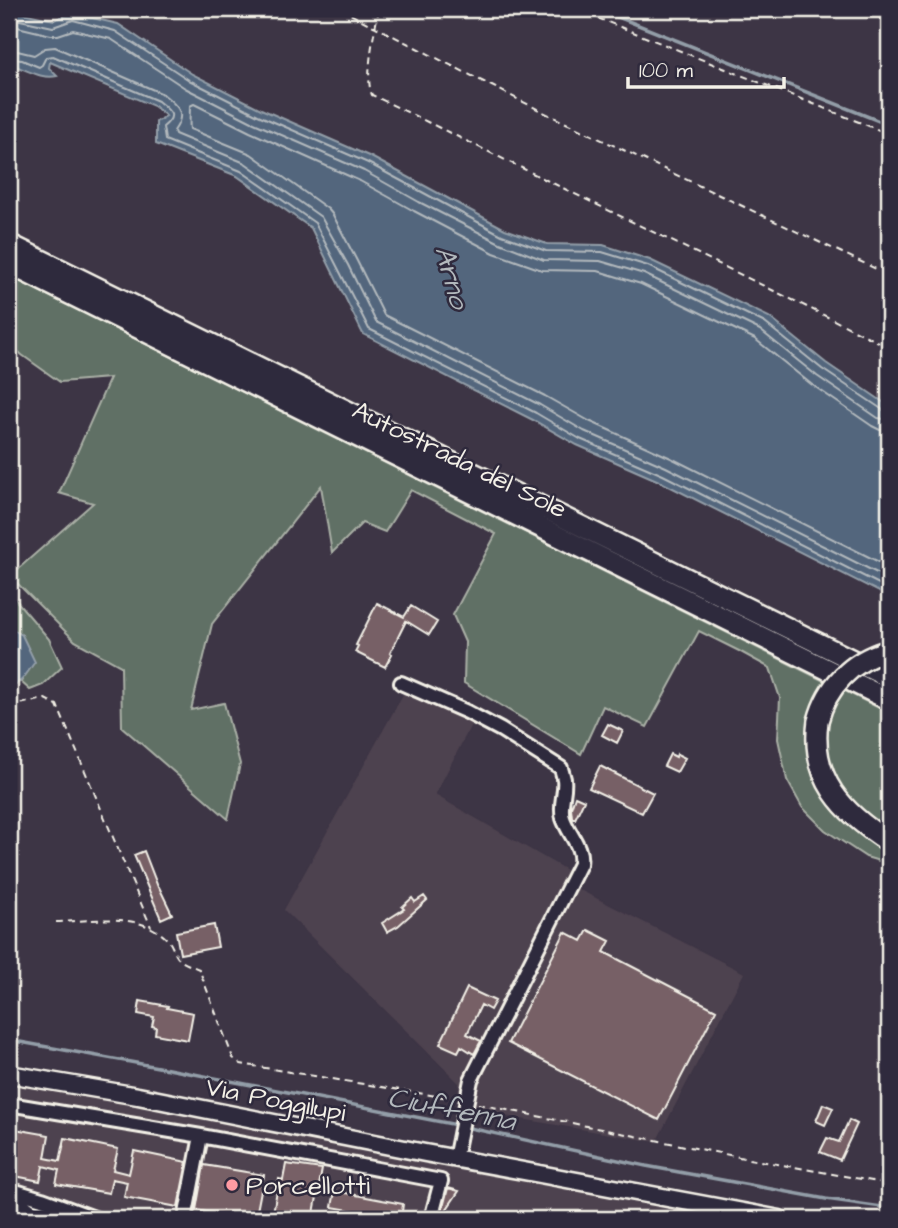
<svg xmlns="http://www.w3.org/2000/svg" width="898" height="1228" font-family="'Architects Daughter',sans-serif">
<rect width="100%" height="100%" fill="#3d3545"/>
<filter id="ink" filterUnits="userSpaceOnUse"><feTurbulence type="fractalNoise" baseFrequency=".0143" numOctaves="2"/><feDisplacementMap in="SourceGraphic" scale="14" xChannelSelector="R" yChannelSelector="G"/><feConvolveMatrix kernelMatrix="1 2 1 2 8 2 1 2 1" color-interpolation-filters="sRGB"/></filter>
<g filter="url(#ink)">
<path fill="#4e424f" d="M406,689L473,721L435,795L580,878L576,888L744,973L656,1142L458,1108L459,1083L284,910Z
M9,1082L417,1160L744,1219H69L9,1195Z"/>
<path fill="#606f65" stroke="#aab0a6" stroke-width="2" d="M9,276L826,682L814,701L809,731L812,763L889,848V864L866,857L825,830L802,807L787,780L778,739L780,698L770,668L739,651L699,631L647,727L603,706L581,754L464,683L465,642L453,615L496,534L411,490L385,532L362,523L332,553L321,486L212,624L191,710L224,703L240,764L228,819L122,727L121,666L75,641L10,576L93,503L59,493L110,378L60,382L22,355L9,343Z
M9,592L49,639L62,667L43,685L30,690L21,682L25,674L22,635L9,627Z
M839,688L889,713V832L842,794L829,773L823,728Z"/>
<path fill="#52667d" stroke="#939ea8" stroke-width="2" d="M9,10L54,20L71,13L118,24L192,74L261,109L371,157L505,229L547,244L603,245L650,260L769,317L826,363L889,406V597L659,481L577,445L533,420L363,334L311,228L237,176L156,144V122L166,116L154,106L50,62L49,68L57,76C41,80 24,68 9,64Z
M9,627L22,635L35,662C27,672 22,685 9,686Z"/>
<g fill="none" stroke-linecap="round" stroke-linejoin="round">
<path stroke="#b3b9bd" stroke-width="2" d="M9,9L10,15L15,19L53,27L73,20L115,31L189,80L258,115L368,163L502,235L546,251L602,252L648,266L765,323L822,369L883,410L889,412
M9,25L51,35H58L73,30L111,39L185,88L254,123L364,171L419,202L500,243L544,260L600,261L644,274L760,330L817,376L878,418L889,420
M9,49L34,55L45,48L55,47L163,94C178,106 187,113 174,131L175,134L245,163L321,217L348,265L376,322L540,405L584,431L666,467L889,579
M9,58L22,60L39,67L42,65L46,57L53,56L158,101C170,111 178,115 163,127L165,140L241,171L315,223L369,329L536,413L580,439L663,475L889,589
M889,431L880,430L872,426L811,384L755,339L641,284L598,271L542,270L494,253L414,211L360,181L250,132L194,104L190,106C190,112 189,125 190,129L251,154L328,209L333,215L357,261L384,315L545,396L589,421L671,458L889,567"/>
<path stroke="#939ea8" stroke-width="3.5" d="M598,9L889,125
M9,1040L158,1067L457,1125
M465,1127L646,1166L826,1199L889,1208"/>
</g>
<path fill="#776066" stroke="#f4f1e8" stroke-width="2" d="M377,603L404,617L411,606L437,622L429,635L406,621L390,653L392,654L385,667L355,652L358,646L356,645Z
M608,724L623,731L617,743L602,735Z
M670,754L676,757L677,754L685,758L677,772L664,766Z
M600,766L653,793L642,813L589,788Z
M575,796L584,800L575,819L572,817L571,808Z
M144,851L158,887H159L172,914L161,919L134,855Z
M424,896L427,900L398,926L387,932L382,923L404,909L402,907L412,898L415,902Z
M214,925L218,947L180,954L176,932Z
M588,930L610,941L604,952L716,1010L659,1120L508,1043L565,932L582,941Z
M467,988L495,1001L490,1010L481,1005L467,1034L481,1041L474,1054L461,1046L458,1052L440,1044Z
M140,1001L168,1006L167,1008L193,1013L188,1040L155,1034L156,1027L152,1026L154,1017L138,1014Z
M823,1104L833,1108L825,1125L816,1121Z
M849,1120L857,1124L840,1160L820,1152L827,1138L839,1142Z
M9,1128L49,1135L45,1158L60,1161L65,1138L118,1149L113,1170L129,1174L134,1151L187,1162L178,1207L124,1197L127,1182L112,1179L109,1193L56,1184L59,1170L43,1166L40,1181L10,1175L12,1165L9,1164Z
M286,1164L322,1169L313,1219H244L196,1210L204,1165L264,1175L257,1211L273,1213L279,1179L283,1180Z
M448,1188L459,1191L440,1219Z
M335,1191L403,1204L401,1219L332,1207Z"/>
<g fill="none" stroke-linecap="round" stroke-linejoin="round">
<g stroke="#f4f1e8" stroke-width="18">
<path id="minor" d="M401,683L467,712L501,730L561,768C562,772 563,775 564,779C566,792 559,805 563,818C568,834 583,846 580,864L471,1080L455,1159
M9,1104L201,1136L441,1181L431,1219
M9,1189L42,1199L97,1219
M9,1194L43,1219
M185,1219L201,1136"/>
</g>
<g stroke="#f4f1e8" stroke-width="21">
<path id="major" d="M9,1074L138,1096L425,1153L529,1172L780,1219"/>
</g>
<g stroke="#f4f1e8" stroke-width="24">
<path id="highway" d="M9,244L889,678
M9,264L889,700
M818,721C810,779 843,813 889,842"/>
</g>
<path stroke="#f4f1e8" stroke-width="2" stroke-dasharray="7 5" stroke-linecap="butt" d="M340,9L547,114L889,275
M379,9C375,28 364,78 372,95L889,347
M575,9L889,134
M9,706L45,699L57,705L151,927
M56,922C92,921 140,911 168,940C173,946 174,954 179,959C184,964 193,966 199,969L233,1058L241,1064L455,1099
M478,1104L749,1159L889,1184"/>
<use href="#minor" stroke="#2f2a3d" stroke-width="12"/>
<use href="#major" stroke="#2f2a3d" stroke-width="16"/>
<use href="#highway" stroke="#2f2a3d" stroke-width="19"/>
<g stroke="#f4f1e8" stroke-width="24" stroke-linecap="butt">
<path id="highway-bridge" d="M818,721C827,686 852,661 886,651"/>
</g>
<use href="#highway-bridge" stroke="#2f2a3d" stroke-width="19"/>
</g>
</g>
<circle fill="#ff9aa2" stroke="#2f2a3d" stroke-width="2.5" cx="232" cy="1185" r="7"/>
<g text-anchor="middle" stroke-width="5" stroke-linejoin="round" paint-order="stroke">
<g font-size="26" fill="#f4f1e8" stroke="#2f2a3d">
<text transform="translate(460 459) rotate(26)" y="9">Autostrada del Sole</text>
<text transform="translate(276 1099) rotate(11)" y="9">Via Poggilupi</text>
</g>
<g font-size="26" fill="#f4f1e8" stroke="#2f2a3d" text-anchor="start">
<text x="246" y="1194">Porcellotti</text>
</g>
<g font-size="28" font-style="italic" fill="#b3b9bd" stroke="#2f2a3d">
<text transform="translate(453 277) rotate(75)" y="10">Arno</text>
<text transform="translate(452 1108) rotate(11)" y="10">Ciuffenna</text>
</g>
</g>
<rect width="898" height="1228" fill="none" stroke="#2f2a3d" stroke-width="35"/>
<rect x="18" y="18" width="863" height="1193" fill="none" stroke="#f4f1e8" stroke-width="2.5" filter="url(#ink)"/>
<path d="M628 77v10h156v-10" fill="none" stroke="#f4f1e8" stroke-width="3.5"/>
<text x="639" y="77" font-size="21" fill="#f4f1e8" stroke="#2f2a3d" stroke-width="5" paint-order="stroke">100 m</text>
</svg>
